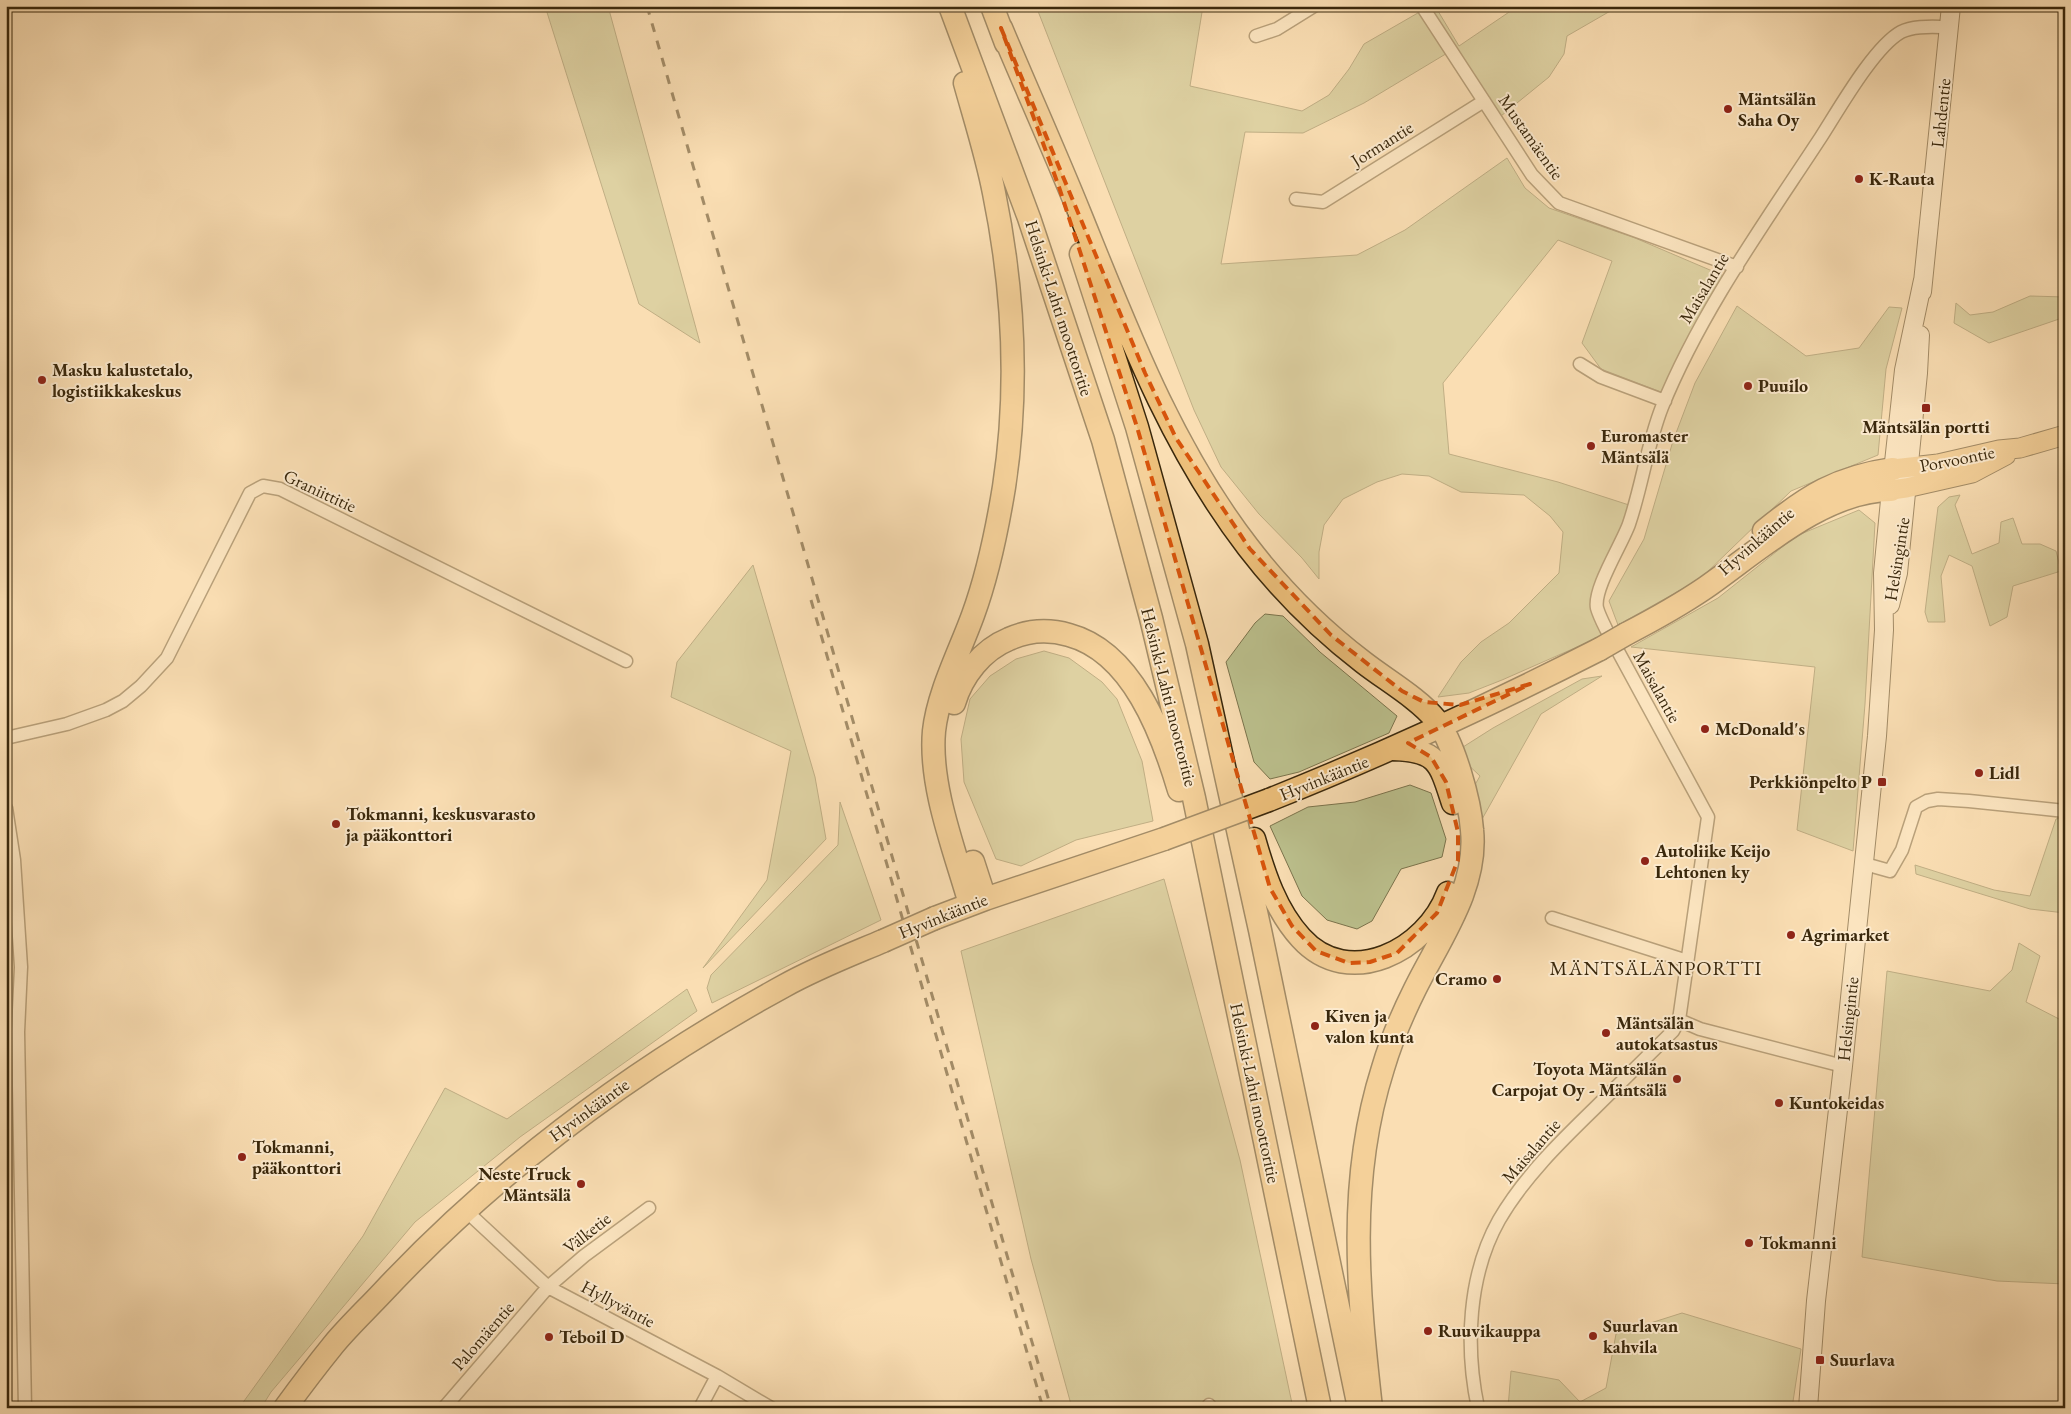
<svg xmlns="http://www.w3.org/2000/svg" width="2071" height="1414" font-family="'EB Garamond',serif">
<rect width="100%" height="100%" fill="#fadeb3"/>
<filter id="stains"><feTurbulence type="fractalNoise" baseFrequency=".004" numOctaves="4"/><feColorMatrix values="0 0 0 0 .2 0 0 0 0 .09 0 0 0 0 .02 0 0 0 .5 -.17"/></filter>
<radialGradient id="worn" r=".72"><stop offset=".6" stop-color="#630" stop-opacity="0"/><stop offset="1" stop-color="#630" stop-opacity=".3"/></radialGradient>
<path fill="#bcc18e" stroke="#7b744d" d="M545,6H608L700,343L639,304Z
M1036,6H1203L1190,86L1302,111L1329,95L1349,69L1364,44L1430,6H1435L1459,46L1518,6H1619L1567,36L1564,54L1549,77L1501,116L1454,49L1364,103L1303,133L1245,132L1221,264L1357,255L1405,230L1507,158L1525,188L1549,208L1635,238L1724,276L1661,392L1601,369L1582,343L1612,261L1558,240L1443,383L1449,454L1558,482L1629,505L1591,608L1602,636L1502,680L1469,693L1438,697L1461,662L1481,642L1509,623L1559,573L1563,532L1550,516L1524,495L1461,492L1429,476L1402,474L1377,482L1343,499L1324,525L1319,552V579L1302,558L1259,514L1221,467L1194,410Z
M2030,296L2065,297V317L1989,343L1954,323L1956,303L1970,315L1993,312Z
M1737,306L1806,356L1859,348L1889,307L1902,308L1886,369L1878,455L1791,491L1700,579L1618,625L1609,601L1644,539L1673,441L1695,383Z
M1960,495L1955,505L1972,554L1999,543L2001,522L2013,518L2022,544H2040L2056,551L2061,571L2013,586L2007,617L1990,626L1972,566L1949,555L1941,576L1945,622H1928L1925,612L1938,507L1949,497Z
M1859,510L1875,523L1865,704L1853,851L1797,830L1815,667L1631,647L1718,598L1796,536Z
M753,565L815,777L826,839L703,968L767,880L791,751L671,697L677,662Z
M1265,614L1283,616L1320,652L1397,716L1389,733L1299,772L1270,779L1254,762L1226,662L1255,623Z
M1044,651L1069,658L1102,682L1117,699L1142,761L1153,821L1076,840L1021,866L996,859L964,782L961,739L970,699L990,676L1016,659Z
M1602,676L1541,714L1481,821L1472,790L1480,776L1463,760V747L1493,728L1582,679Z
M1410,785L1431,793L1446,839L1442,857L1401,869L1372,921L1357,929L1327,920L1302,896L1270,826L1308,807L1355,802Z
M840,802L881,920L712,1003L707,988L711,975L838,845Z
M2065,817V913L2030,909L1916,874L1915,865L1994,890L2030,896L2056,819Z
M1164,879L1240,1160L1293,1408H1072L1031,1259L961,951Z
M2019,943L2040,956L2026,1002L2061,1020L2065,1017V1284L1997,1281L1862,1257L1887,971L1990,991L2012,970Z
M687,989L697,1011L520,1137L415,1222L271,1392L261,1408H239L363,1236L445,1088L507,1119Z
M1682,1313L1801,1349L1792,1408H1508L1511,1371L1559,1380L1580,1402L1606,1388L1616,1334Z"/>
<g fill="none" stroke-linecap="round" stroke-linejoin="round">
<g stroke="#6a5636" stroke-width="15">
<path id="street" d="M1422,6L1532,175L1559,203L1737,267
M1256,36L1277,29L1314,6
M1296,199L1323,202L1484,101
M1580,364L1601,377L1665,401
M6,738L67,724L106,710L123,701L141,686L167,658L250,493L263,486L280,489L626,661
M6,808L14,860L21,967L18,1032L25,1408
M1865,864L1890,871L1902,850L1916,807L1927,801L1938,799L1969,801L2065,811
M1552,918L1687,961
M1679,1020L1700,1029L1843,1066
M464,1209L548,1287L717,1376L771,1408
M1209,1405L1211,1408
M444,1408L548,1287L584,1256L649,1208
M700,1408L717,1376
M1478,1408C1465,1347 1468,1275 1499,1220C1524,1177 1560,1142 1595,1108C1621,1082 1647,1057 1673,1031L1679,1020L1708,817L1606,629C1603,623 1599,615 1597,608C1593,589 1622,544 1629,524C1642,486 1647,445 1662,407C1701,311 1764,224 1821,137C1839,109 1874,47 1901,32C1914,25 1935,27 1949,27"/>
</g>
<g stroke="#3a280c" stroke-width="20">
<path id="secondary" d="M1922,292L1951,6
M1890,605L1898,573L1918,373L1920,335
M1808,1408L1816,1301L1843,1066L1877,736L1884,630L1883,573L1891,490L1904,370L1923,280"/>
</g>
<g stroke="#3a280c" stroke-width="21">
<path id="primary" d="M1893,469L1938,464L1999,450L2020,448L2065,435
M1891,490L1906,488L1972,473L2006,455"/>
</g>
<g stroke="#3a280c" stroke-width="25">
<path id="highway" d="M950,6L1029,218L1103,440L1151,618L1194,798L1320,1408
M992,6L1006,43
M1001,28C1027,90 1055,152 1080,214C1127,330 1171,447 1248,547C1281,590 1320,629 1363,662C1386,680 1418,698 1436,720C1454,742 1470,802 1472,830C1478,888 1439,940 1415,989C1402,1015 1391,1041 1383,1068C1347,1181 1358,1292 1371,1408
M965,83C975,119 987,156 994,193C1014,291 1019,389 1004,487C997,530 988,574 973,615C960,651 938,693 934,731C929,786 955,851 970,904
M1081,254L1137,427L1197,644L1260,930L1357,1398
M1764,531C1807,496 1837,477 1893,469
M1626,634C1653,620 1680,605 1705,588C1758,551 1824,490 1891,490
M954,703C962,676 982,650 1009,639C1029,630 1048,629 1069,635C1132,652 1162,733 1179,790
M1393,749C1438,750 1440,763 1453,803
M1269,800C1382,755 1492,704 1600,649
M1254,839C1264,874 1276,911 1301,938C1349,991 1427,950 1448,893
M973,862L985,899
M935,918L985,899L1164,839
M285,1408C301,1386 317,1365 334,1344C349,1326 366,1310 382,1293C499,1168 634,1068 784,986C816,968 850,955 883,941"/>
</g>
<use href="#street" stroke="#fceace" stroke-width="12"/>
<use href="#secondary" stroke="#fceace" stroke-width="18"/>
<use href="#primary" stroke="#edbf7a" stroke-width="19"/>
<use href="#highway" stroke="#edbf7a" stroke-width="22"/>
<path stroke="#3a280c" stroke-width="3" stroke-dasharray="9 9" stroke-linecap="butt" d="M647,6L1051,1408
M811,600L1043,1408"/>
<g stroke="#3a280c" stroke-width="25" stroke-linecap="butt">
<path id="highway-bridge" d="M1600,649L1626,634
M1164,839L1269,800
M883,941L935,918"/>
</g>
<use href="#highway-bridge" stroke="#edbf7a" stroke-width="22"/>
</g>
<path d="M0 0H2071V1414H0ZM1001,28L1145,373L1176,438L1250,549L1331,635L1402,691L1424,702L1460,705L1530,684L1408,743L1431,757L1446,782L1458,832V860L1437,913L1397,953L1370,962L1349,963L1316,951L1292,926L1270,888L1137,427L1059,187Z" fill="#fadeb3" fill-opacity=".55" fill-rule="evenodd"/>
<path fill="none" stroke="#d7540c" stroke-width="4" stroke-dasharray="10 6" stroke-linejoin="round" d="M1001,28L1145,373L1176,438L1250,549L1331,635L1402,691L1424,702L1460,705L1530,684L1408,743L1431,757L1446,782L1458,832V860L1437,913L1397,953L1370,962L1349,963L1316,951L1292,926L1270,888L1137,427L1059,187Z"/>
<g fill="#8f2418" stroke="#fceace" stroke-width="2">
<circle cx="1728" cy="109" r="5"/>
<circle cx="1859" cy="179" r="5"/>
<circle cx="42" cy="380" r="5"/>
<circle cx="1748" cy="386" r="5"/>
<rect x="1921" y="403" width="10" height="10" rx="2.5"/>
<circle cx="1591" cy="446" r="5"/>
<circle cx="1705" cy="729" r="5"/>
<circle cx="1979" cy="773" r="5"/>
<rect x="1877" y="777" width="10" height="10" rx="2.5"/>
<circle cx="336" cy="824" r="5"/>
<circle cx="1645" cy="861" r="5"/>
<circle cx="1791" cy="935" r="5"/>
<circle cx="1497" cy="979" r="5"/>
<circle cx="1315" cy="1026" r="5"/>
<circle cx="1606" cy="1033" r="5"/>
<circle cx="1677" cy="1079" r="5"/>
<circle cx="1779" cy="1103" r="5"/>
<circle cx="242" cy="1157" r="5"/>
<circle cx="581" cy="1184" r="5"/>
<circle cx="1749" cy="1243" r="5"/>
<circle cx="1428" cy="1331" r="5"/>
<circle cx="1593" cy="1336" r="5"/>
<circle cx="549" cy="1337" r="5"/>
<rect x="1815" y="1355" width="10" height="10" rx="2.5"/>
</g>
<g text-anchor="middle" stroke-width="4" stroke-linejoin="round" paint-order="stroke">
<g font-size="18" font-weight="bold" fill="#3a280c" stroke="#fceace" text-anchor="start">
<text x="1738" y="105">Mäntsälän<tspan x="1738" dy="21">Saha Oy</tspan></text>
<text x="1869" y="185">K-Rauta</text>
<text x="52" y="376">Masku kalustetalo,<tspan x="52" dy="21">logistiikkakeskus</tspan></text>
<text x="1758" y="392">Puuilo</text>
<text x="1926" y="433" text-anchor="middle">Mäntsälän portti</text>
<text x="1601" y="442">Euromaster<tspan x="1601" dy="21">Mäntsälä</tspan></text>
<text x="1715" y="735">McDonald's</text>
<text x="1989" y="779">Lidl</text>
<text x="1872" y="788" text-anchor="end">Perkkiönpelto P</text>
<text x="346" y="820">Tokmanni, keskusvarasto<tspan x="346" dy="21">ja pääkonttori</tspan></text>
<text x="1655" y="857">Autoliike Keijo<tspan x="1655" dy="21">Lehtonen ky</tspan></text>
<text x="1801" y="941">Agrimarket</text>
<text x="1487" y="985" text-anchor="end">Cramo</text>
<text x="1325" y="1022">Kiven ja<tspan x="1325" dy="21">valon kunta</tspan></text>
<text x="1616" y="1029">Mäntsälän<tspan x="1616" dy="21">autokatsastus</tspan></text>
<text x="1667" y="1075" text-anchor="end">Toyota Mäntsälän<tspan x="1667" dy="21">Carpojat Oy - Mäntsälä</tspan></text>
<text x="1789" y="1109">Kuntokeidas</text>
<text x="252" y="1153">Tokmanni,<tspan x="252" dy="21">pääkonttori</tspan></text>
<text x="571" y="1180" text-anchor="end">Neste Truck<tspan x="571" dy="21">Mäntsälä</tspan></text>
<text x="1759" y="1249">Tokmanni</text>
<text x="1603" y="1332">Suurlavan<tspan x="1603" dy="21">kahvila</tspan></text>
<text x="1438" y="1337">Ruuvikauppa</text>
<text x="559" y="1343">Teboil D</text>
<text x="1830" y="1366">Suurlava</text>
</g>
<g font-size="18" fill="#3a280c" stroke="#fceace">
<text transform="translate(1941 113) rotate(-84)" y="6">Lahdentie</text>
<text transform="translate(1531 137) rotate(55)" y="6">Mustamäentie</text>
<text transform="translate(1382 144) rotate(-32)" y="6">Jormantie</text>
<text transform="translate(1704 288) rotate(-59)" y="6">Maisalantie</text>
<text transform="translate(1059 308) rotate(72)" y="6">Helsinki-Lahti moottoritie</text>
<text transform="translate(1957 459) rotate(-11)" y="6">Porvoontie</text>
<text transform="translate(320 491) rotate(25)" y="6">Graniittitie</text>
<text transform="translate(1756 541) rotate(-41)" y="6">Hyvinkääntie</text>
<text transform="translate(1897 559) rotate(-81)" y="6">Helsingintie</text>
<text transform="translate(1657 687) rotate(61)" y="6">Maisalantie</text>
<text transform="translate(1169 697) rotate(76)" y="6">Helsinki-Lahti moottoritie</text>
<text transform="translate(1324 778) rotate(-22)" y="6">Hyvinkääntie</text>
<text transform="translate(943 916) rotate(-22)" y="6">Hyvinkääntie</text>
<text transform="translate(1848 1019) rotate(-84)" y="6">Helsingintie</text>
<text transform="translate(1255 1093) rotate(78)" y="6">Helsinki-Lahti moottoritie</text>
<text transform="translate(589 1110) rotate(-36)" y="6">Hyvinkääntie</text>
<text transform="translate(1531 1151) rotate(-49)" y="6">Maisalantie</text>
<text transform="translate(587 1233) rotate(-38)" y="6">Välketie</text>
<text transform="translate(618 1304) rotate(28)" y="6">Hyllyväntie</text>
<text transform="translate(483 1336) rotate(-49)" y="6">Palomäentie</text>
</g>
<g font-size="20" letter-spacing="1" fill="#3a280c" stroke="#fceace">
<text x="1656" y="975">MÄNTSÄLÄNPORTTI</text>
</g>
</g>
<rect width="2071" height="1414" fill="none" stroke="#fadeb3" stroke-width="25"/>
<rect x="8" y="8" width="2056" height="1399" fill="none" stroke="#3a280c" stroke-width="2.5"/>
<rect x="12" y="12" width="2046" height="1389" fill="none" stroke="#3a280c"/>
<rect width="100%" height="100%" filter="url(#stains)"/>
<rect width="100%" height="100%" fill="url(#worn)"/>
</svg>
